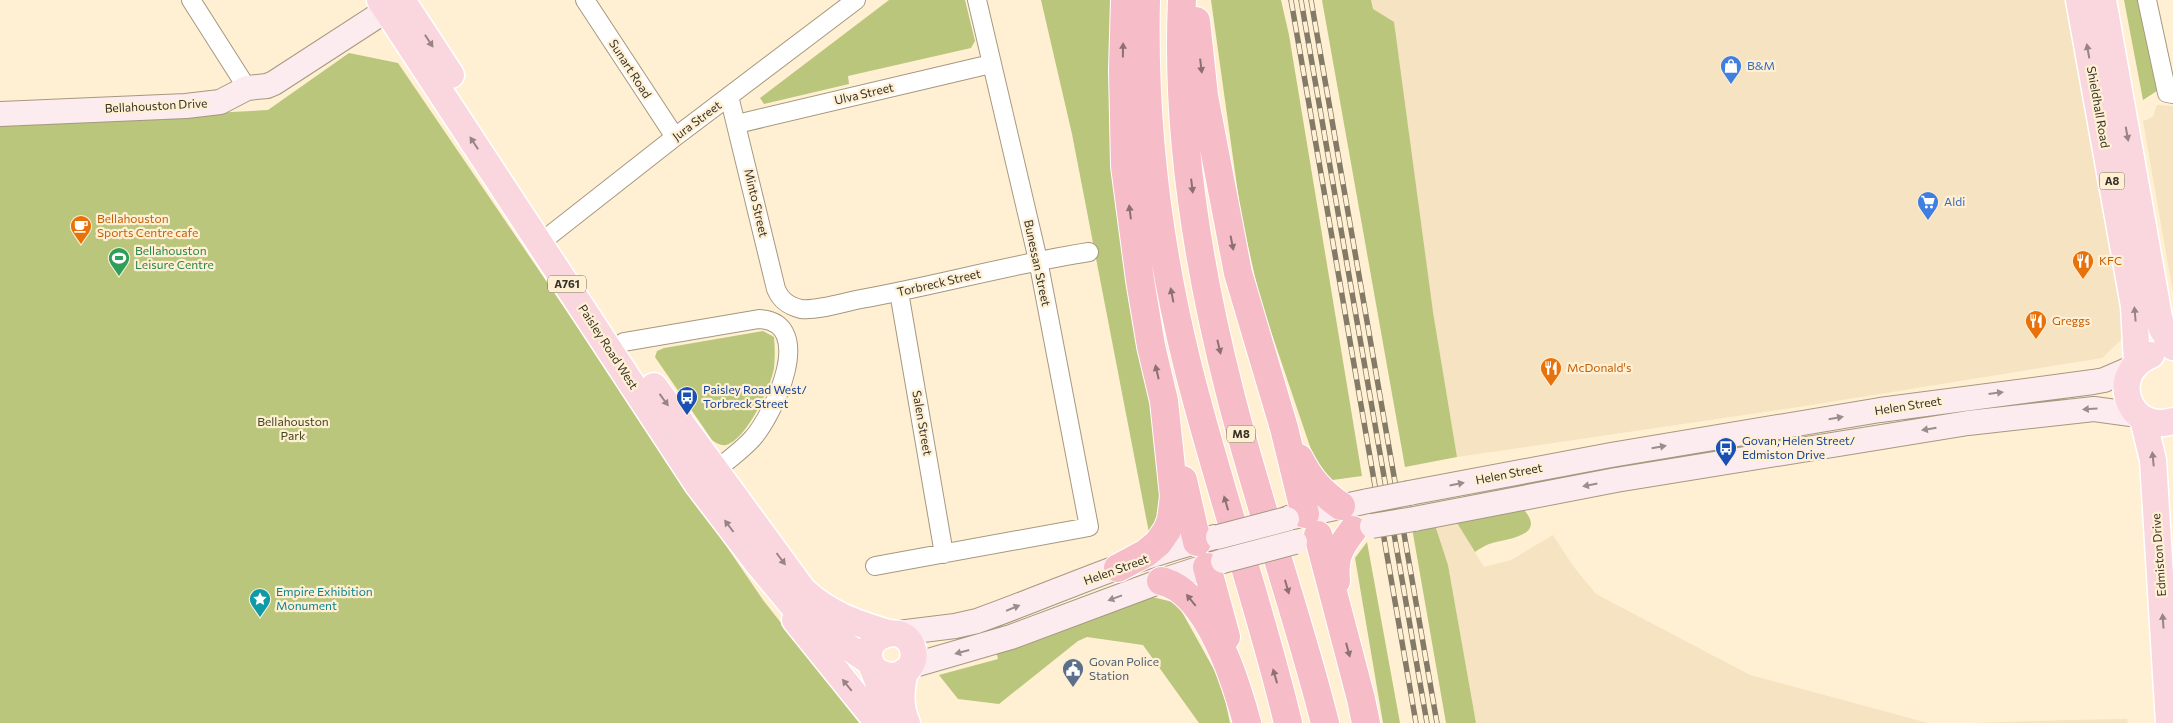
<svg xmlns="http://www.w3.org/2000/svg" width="2173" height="723" font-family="Commissioner,sans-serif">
<rect width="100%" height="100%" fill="#fff0d4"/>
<path fill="#f5e3c1" d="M1371,0H2065L2124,313L2121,340L2102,358L1799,407L1457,457L1433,312Z
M2157,105L2173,106V293L2143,121L2153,117Z
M1454,518L1484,567L1511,560L1553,535L1573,566L1596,594L1750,675L1928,723H1935H1476L1448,565L1434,522Z
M2127,719L2128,723H1973L2070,720Z"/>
<path fill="#b9c67b" d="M889,0H965L975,41L971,48L848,76L849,84L764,104L760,98Z
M1041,0H1112L1163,444L1165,508L1150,538L1072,134Z
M1211,0H1281L1289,35L1362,476L1325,481L1319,473L1260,299L1241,215Z
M1322,0H1371L1373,9L1394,22L1433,312L1457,457L1405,467Z
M2124,0H2141L2163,87L2143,100Z
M349,53L398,63L763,600L860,723H0V124L268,110Z
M763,331L774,337C775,347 775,358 774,368C771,387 746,440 726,445C721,446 716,443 712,440L655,357L657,351L664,348Z
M1524,510C1548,537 1503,539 1489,544C1484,546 1479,549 1475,552L1454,518Z
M1434,522L1448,565L1476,723H1446L1412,528Z
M1367,542L1400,723H1383L1355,558Z
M1148,596L1177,603L1222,684L1230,723H1199L1143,645L1087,637L1078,641L999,704L958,699L939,675L998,659L996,651Z"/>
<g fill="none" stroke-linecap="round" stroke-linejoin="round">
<g stroke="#a6987e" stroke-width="20">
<path id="street" d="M191,0L247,88
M585,0L675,137
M2147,0L2167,93L2173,94
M729,96L776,289C781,301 789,306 801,309C817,311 845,302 861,299C938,285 1012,264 1089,252
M737,124L991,64
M540,243L675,137L856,0
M899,292L944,554
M610,351L624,342L759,319C818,322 773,416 752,439C739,453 723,464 708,476
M875,566L1089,527L1038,260L977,0"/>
</g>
<g stroke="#a6987e" stroke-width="26">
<path id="secondary" d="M0,114L186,106L220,102L247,88L267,86L274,83L402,0
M1409,493L1611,455L1880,410L2093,382L2104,380L2132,368
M1288,518L1368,501
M1414,519L1616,480L1968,423L2094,409L2138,415
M898,633L955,626L977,621C1056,593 1134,556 1215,537
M911,666L1011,637L1161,581L1223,561"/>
</g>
<g stroke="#fff" stroke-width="29">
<path id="primary" d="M380,0L698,485L759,565L793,606L810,621L870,662
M402,0L451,75
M2079,0L2134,306L2137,363
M2103,0L2159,317L2162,329L2173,347
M2151,355C2106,373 2129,435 2173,421
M654,386L803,590C828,614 856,623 888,633
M2143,419L2153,460L2169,723
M795,620L878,723
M872,667C890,686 921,672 912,646C903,623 867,634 869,656C871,668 878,678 880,689C882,700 882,712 885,723
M905,671C901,689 899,706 907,723"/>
</g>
<g stroke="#fff" stroke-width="30">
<path id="highway" d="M1146,0C1143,121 1158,245 1187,363C1217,484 1259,602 1288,723
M1182,0C1176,128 1198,268 1230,393C1258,504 1297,612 1325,723
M1196,21L1204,96L1238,273L1284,428L1305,514
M1299,458C1310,480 1321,492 1341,506
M1183,480L1197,542
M1318,535L1361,699L1366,723
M1207,567L1226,637
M1118,568L1146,553L1158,543L1167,530L1171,520L1174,496L1164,401L1151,346L1140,280L1125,166L1123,70L1125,0
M1161,581C1208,591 1236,682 1247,723
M1336,581C1334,557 1339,548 1353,530"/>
</g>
<use href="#street" stroke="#fff" stroke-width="18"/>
<use href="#secondary" stroke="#fcebef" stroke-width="24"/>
<use href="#primary" stroke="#fad7df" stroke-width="26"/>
<use href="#highway" stroke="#f6bdc9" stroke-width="28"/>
<g stroke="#837a68" stroke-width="5.5">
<path id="rail" d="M1291,0L1416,723
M1301,0L1427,723
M1311,0L1437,723"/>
</g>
<use href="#rail" stroke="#fff0d4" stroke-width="4" stroke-dasharray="11" stroke-linecap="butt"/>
<g stroke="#a6987e" stroke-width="26" stroke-linecap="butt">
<path id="secondary-bridge" d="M1368,501L1409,493
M1372,526L1414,519
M1218,537L1287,519
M1223,561L1295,542"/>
</g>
<use href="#secondary-bridge" stroke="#fcebef" stroke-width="24"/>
</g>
<defs><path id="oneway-solid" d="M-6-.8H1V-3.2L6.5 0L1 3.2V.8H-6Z" transform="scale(1.25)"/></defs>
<g fill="#988483">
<use href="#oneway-solid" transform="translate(429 41) rotate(57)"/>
<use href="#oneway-solid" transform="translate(2088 51) rotate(-100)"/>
<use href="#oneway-solid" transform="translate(2127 134) rotate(80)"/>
<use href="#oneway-solid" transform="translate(474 143) rotate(-123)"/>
<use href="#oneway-solid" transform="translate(2135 314) rotate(-95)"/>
<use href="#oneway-solid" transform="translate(664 400) rotate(54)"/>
<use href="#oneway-solid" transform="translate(2153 459) rotate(-96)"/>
<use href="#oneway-solid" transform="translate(729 526) rotate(-127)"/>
<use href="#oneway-solid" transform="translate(781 559) rotate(53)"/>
<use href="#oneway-solid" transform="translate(2163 621) rotate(-94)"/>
<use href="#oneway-solid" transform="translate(847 685) rotate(-129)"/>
</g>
<g fill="#8d7170">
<use href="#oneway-solid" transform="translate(1123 50) rotate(-89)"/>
<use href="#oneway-solid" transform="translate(1201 66) rotate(83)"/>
<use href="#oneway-solid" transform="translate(1192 186) rotate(83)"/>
<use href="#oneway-solid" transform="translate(1130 212) rotate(-97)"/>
<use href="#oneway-solid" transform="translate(1232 243) rotate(79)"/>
<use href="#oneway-solid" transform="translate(1172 295) rotate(-101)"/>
<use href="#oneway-solid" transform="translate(1219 347) rotate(77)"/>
<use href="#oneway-solid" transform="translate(1157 372) rotate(-103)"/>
<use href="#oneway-solid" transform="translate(1226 503) rotate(-106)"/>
<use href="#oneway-solid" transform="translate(1287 587) rotate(74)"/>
<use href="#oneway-solid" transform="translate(1191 600) rotate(-129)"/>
<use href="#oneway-solid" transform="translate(1348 650) rotate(75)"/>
<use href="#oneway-solid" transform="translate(1275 676) rotate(-106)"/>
</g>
<g fill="#9a8e8b">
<use href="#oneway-solid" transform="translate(1996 393) rotate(-7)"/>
<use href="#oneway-solid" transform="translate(2090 409) rotate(176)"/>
<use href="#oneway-solid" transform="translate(1836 418) rotate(-10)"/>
<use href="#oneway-solid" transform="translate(1929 429) rotate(171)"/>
<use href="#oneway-solid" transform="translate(1659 447) rotate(-10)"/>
<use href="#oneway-solid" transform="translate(1457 484) rotate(-11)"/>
<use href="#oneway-solid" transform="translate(1590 485) rotate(169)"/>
<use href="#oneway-solid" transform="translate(1115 598) rotate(160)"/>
<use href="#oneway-solid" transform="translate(1013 608) rotate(-22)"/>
<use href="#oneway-solid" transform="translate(962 652) rotate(165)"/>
</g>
<defs>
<g id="shop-pin" transform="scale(1.125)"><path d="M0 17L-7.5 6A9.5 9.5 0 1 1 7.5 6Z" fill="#3f7fe0" stroke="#fff0d4"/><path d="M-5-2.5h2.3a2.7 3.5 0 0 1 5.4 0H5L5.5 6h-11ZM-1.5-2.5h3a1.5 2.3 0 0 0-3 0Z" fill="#fff"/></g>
<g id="supermarket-pin" transform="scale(1.125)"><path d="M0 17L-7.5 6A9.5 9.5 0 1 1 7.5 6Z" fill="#3f7fe0" stroke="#fff0d4"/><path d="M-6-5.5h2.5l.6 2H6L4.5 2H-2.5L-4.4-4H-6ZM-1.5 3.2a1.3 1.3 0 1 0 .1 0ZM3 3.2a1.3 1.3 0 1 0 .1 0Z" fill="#fff"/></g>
<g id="cafe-pin" transform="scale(1.125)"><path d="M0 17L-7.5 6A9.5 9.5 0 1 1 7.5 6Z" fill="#e8710a" stroke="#fff0d4"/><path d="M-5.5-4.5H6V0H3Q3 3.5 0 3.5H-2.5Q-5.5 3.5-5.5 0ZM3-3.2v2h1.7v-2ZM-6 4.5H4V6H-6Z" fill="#fff"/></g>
<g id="stadium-pin" transform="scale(1.125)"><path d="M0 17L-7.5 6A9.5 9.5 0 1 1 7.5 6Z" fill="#2e9e5b" stroke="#fff0d4"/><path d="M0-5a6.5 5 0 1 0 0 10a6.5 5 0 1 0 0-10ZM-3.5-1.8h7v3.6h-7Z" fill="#fff"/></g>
<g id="restaurant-pin" transform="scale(1.125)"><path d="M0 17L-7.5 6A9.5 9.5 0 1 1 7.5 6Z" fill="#e8710a" stroke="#fff0d4"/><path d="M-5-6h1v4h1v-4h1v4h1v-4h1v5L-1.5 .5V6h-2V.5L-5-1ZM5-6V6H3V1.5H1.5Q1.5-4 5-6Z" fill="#fff"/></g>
<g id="bus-pin" transform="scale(1.125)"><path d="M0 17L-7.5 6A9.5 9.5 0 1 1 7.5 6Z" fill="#1a4fb4" stroke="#fff0d4"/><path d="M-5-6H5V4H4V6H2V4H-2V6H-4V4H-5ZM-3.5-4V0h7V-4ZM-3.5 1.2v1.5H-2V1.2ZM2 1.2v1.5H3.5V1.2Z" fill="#fff"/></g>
<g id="sight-pin" transform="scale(1.125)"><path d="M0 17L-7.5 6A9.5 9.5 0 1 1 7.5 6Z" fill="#0f9aa8" stroke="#fff0d4"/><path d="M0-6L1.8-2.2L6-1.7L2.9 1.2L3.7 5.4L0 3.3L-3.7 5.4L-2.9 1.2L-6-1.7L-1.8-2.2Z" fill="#fff"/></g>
<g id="civic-pin" transform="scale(1.125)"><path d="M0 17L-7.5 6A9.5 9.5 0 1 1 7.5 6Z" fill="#5c6f8a" stroke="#fff0d4"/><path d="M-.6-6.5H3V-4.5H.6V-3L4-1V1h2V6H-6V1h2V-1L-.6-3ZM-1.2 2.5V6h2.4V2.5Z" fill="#fff"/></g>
</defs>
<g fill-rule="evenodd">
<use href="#shop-pin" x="1731" y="66"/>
<use href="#supermarket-pin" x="1928" y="202"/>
<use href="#cafe-pin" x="81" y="226"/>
<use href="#stadium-pin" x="119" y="258"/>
<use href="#restaurant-pin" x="2083" y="261"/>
<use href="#restaurant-pin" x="2036" y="321"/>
<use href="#restaurant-pin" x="1551" y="368"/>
<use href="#bus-pin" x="687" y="397"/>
<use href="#bus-pin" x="1726" y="448"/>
<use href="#sight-pin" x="260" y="599"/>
<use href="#civic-pin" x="1073" y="669"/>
</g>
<g text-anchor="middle" stroke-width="4.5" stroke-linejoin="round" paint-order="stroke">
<g fill="#fff0d4" stroke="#736b5b" stroke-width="1">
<rect x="2099.5" y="172.5" width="25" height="17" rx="4"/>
<rect x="548" y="275.5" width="38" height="17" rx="4"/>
<rect x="1227" y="425.5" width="28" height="17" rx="4"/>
</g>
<g font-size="11" font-weight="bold" fill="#373227">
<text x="2112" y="185">A8</text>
<text x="567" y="288">A761</text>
<text x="1241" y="438">M8</text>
</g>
<g font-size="12" fill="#366cbe" stroke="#fff0d4" text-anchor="start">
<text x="1747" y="70">B&amp;M</text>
<text x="1944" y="206">Aldi</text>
</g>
<g font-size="12" fill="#373227" stroke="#fff0d4">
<text transform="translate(630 69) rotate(57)" y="4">Sunart Road</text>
<text transform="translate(864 94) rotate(-13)" y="4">Ulva Street</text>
<text transform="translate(156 106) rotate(-3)" y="4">Bellahouston Drive</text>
<text transform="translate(2098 107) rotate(80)" y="4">Shieldhall Road</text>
<text transform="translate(697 121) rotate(-37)" y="4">Jura Street</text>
<text transform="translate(756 203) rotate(77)" y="4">Minto Street</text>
<text transform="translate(1037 263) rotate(78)" y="4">Bunessan Street</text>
<text transform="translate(939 283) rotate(-13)" y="4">Torbreck Street</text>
<text transform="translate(608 347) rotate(57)" y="4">Paisley Road West</text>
<text transform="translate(1908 406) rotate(-9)" y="4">Helen Street</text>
<text transform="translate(922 423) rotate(80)" y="4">Salen Street</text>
<text transform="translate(1509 474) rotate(-11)" y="4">Helen Street</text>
<text transform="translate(2159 555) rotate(-94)" y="4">Edmiston Drive</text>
<text transform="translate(1116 570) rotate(-20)" y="4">Helen Street</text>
</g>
<g font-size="12" fill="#c56008" stroke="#fff0d4" text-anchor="start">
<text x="97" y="223">Bellahouston<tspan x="97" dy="14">Sports Centre cafe</tspan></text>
<text x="2099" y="265">KFC</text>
<text x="2052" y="325">Greggs</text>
<text x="1567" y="372">McDonald's</text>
</g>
<g font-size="12" fill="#27864d" stroke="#fff0d4" text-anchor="start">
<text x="135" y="255">Bellahouston<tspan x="135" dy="14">Leisure Centre</tspan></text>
</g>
<g font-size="12" fill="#164399" stroke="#fff0d4" text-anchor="start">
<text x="703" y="394">Paisley Road West/<tspan x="703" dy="14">Torbreck Street</tspan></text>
<text x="1742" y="445">Govan, Helen Street/<tspan x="1742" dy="14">Edmiston Drive</tspan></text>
</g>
<g font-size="12" fill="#41471f" stroke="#fff0d4">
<text x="293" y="426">Bellahouston<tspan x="293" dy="14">Park</tspan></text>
</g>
<g font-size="12" fill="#0d838f" stroke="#fff0d4" text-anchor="start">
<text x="276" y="596">Empire Exhibition<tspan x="276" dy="14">Monument</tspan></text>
</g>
<g font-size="12" fill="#4e5e75" stroke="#fff0d4" text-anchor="start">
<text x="1089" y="666">Govan Police<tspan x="1089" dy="14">Station</tspan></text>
</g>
</g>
</svg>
